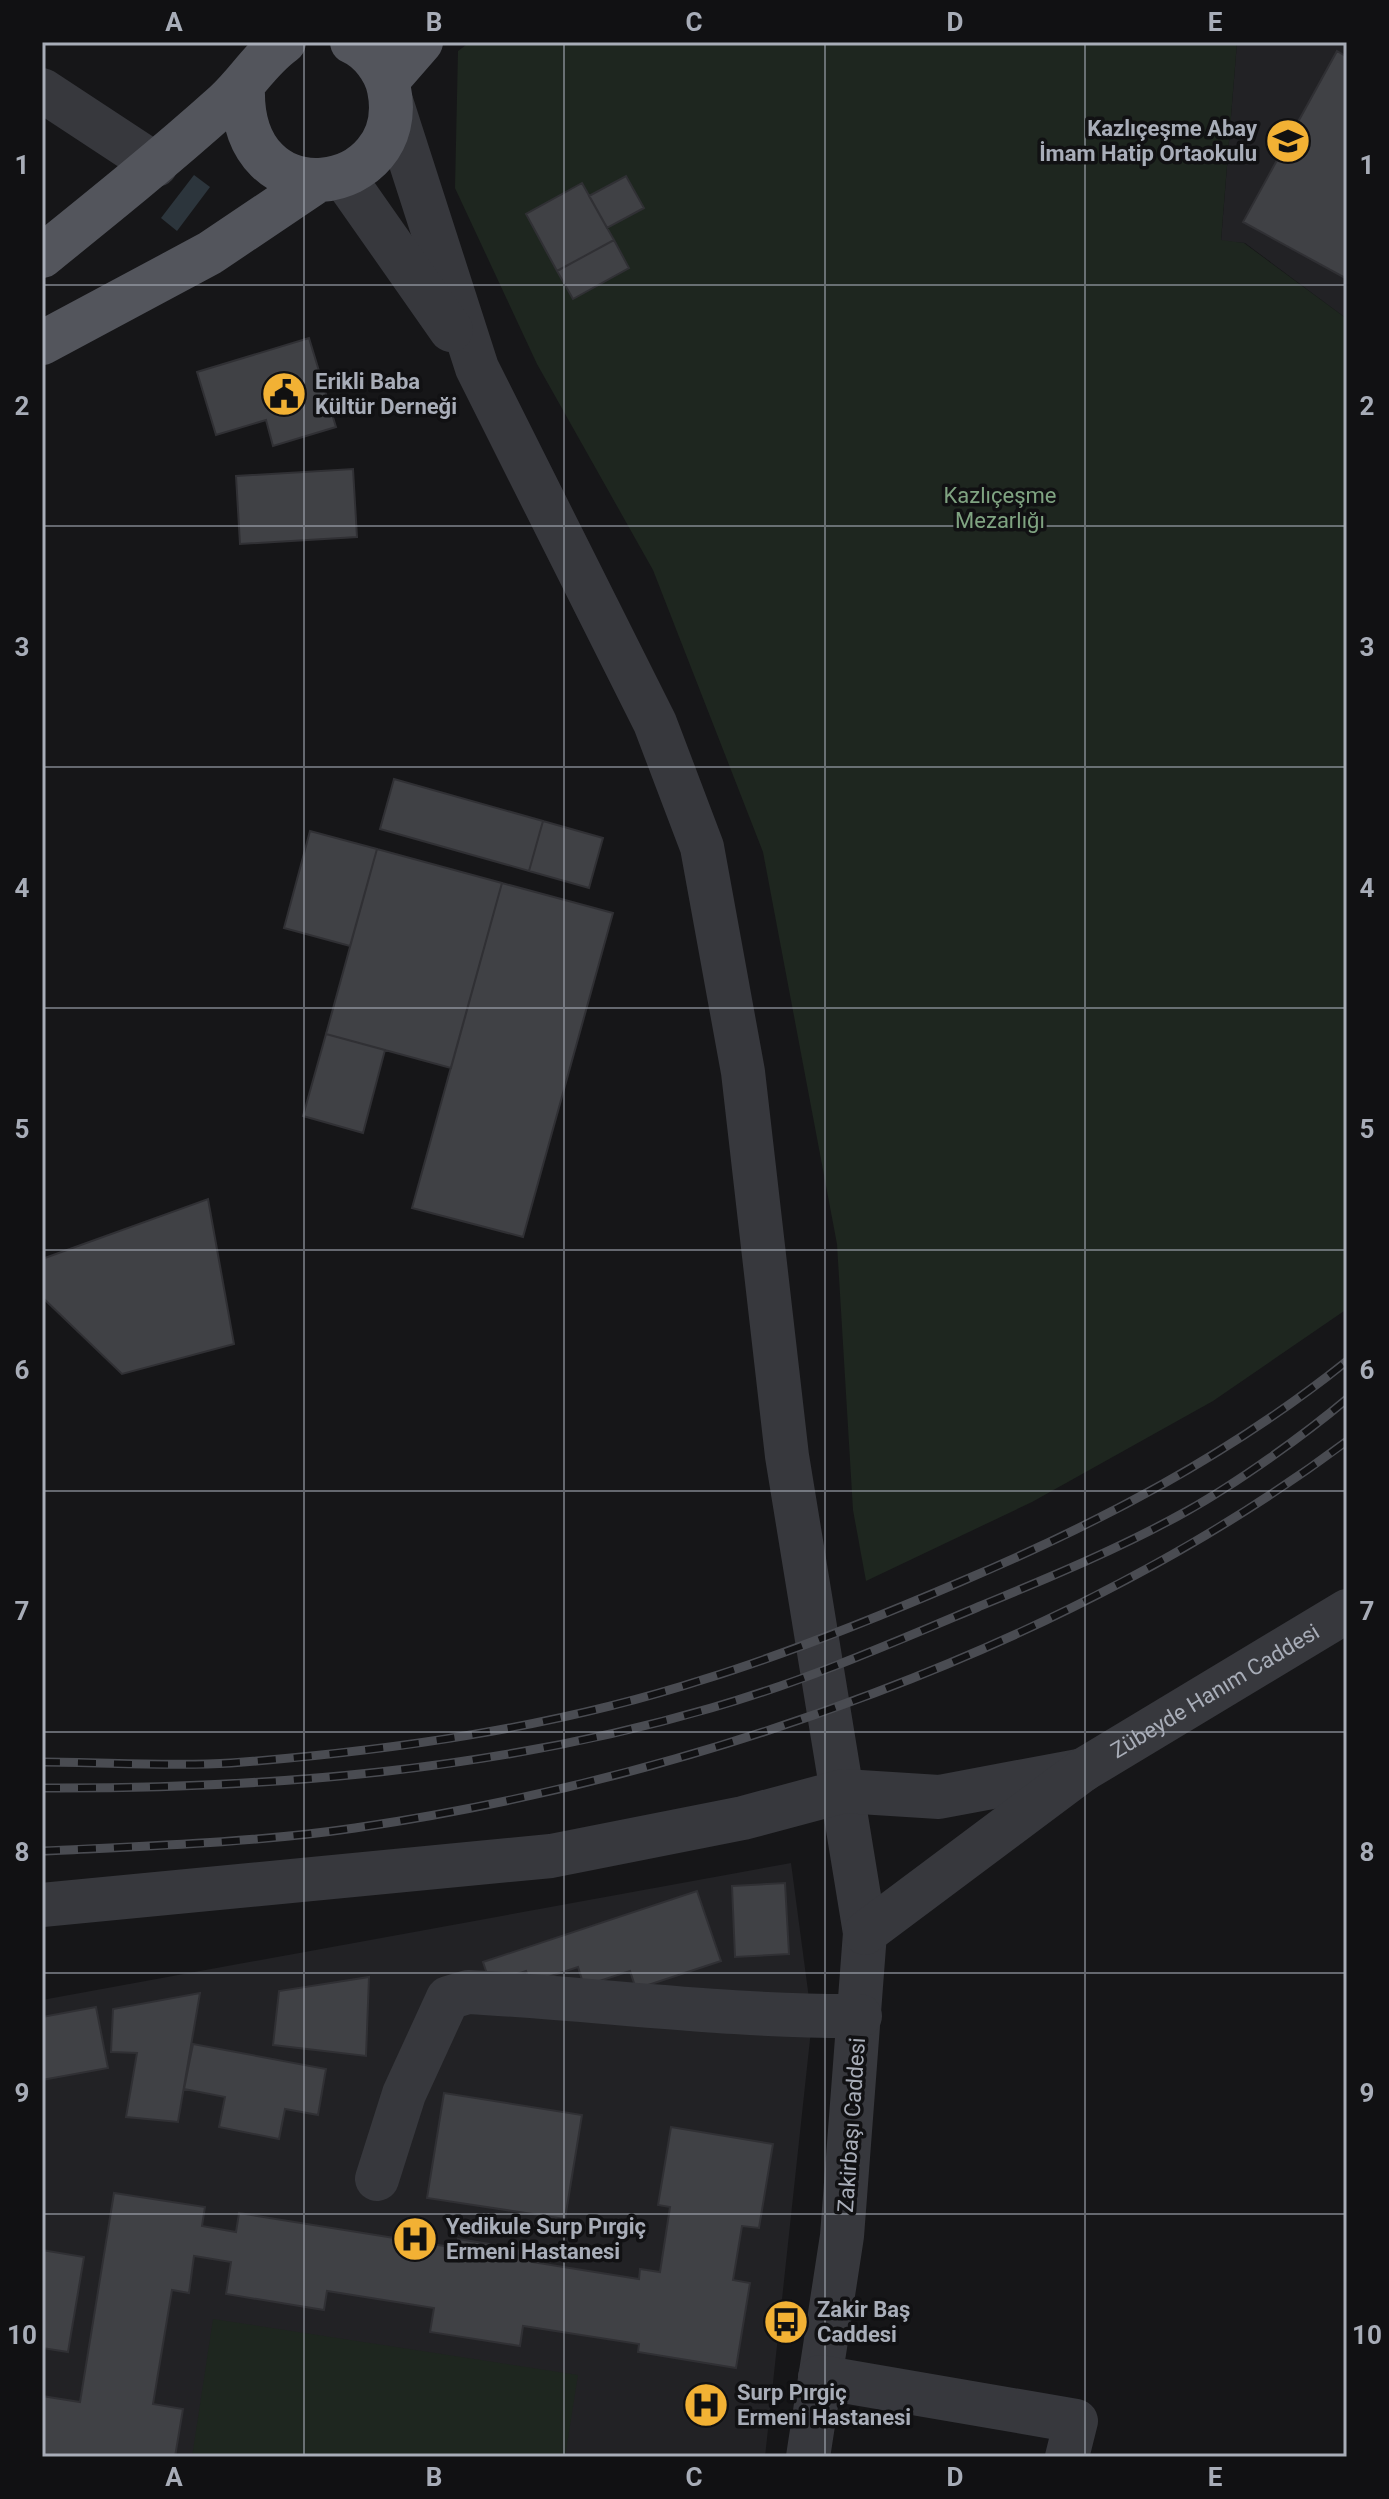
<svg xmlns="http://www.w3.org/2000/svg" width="1389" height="2499" font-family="Roboto,sans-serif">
<rect width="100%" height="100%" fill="#161618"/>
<path fill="#222225" d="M1237,42H1347V319L1245,243L1221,241Z
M791,1863L812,2021L765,2457H42V2000Z"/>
<path fill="#1e261f" d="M470,42H1237L1221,240L1244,243L1347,319V1309L1213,1401L1032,1502L866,1581L853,1510L837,1244L763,852L653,570L537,364L455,188L458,51Z
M213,2319L578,2375L565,2457H192Z"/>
<path fill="#2c353c" d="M194,175L210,187L177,231L161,218Z"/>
<path fill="#404145" stroke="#303034" stroke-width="2" d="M1337,51L1347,57V279L1243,222Z
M626,176L644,208L607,228L589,196Z
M582,183L614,240L557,271L526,214Z
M614,240L629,268L573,299L557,271Z
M309,338L336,427L273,446L266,420L216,435L197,372Z
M353,469L357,537L240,544L236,476Z
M394,779L543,821L529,871L380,829Z
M543,821L603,838L589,888L529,871Z
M310,831L377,849L350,946L284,928Z
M377,849L502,883L451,1068L326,1034Z
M502,883L613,913L523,1237L412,1208Z
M326,1034L385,1050L363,1133L303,1116Z
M208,1199L234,1344L122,1374L42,1297V1259Z
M785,1883L789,1954L735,1957L732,1886Z
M697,1891L721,1961L636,1989L630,1971L584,1986L578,1967L530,1983L526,1971L490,1983L483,1962Z
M369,1977L366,2056L273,2045L279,1991Z
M200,1993L178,2122L126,2117L137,2053L111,2052L113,2009Z
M96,2007L108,2068L42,2080V2017Z
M193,2044L326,2069L318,2115L285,2109L279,2139L219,2127L225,2097L184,2089Z
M444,2093L582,2115L565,2219L427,2198Z
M671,2127L773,2144L759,2228L742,2226L733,2280L750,2283L736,2368L638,2352L639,2344L523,2326L520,2346L430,2332L434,2308L327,2291L324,2310L226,2294L231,2262L194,2256L189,2293L172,2290L153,2404L183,2409L175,2457H42V2396L80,2402L114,2193L205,2207L202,2226L236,2232L239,2213L457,2248L458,2239L534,2251L532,2262L639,2279L640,2269L660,2272L670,2207L658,2205Z
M42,2250L84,2257L68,2352L42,2348Z"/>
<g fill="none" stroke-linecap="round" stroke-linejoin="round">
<g stroke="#37383d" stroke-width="44">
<path d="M42,90L156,165"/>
<path d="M392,104L477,368L655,723L702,847L743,1072L787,1456L865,1933L842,2236L808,2457"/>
<path d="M343,176L451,330"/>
<path d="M42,1905L551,1856L743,1818L844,1791L939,1797L1083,1770"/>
<path id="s1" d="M865,1933L1083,1770L1347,1611"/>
<path d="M377,2179L404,2094L448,1998L468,1992C598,1999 729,2017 860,2016"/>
<path d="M820,2377L1076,2421L1067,2457"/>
</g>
<path stroke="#53555c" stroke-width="44" d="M387,81L421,42
M243,86C238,225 411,196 389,89C385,70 370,50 352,42
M42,256C104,206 166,156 225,103C247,83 260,59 284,42
M42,343L210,253L317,181"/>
<g stroke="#4a4c52" stroke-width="9">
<path id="rail" d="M42,1762C104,1762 169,1767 231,1763C390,1751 553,1728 705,1679C792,1652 876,1618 960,1582C1097,1524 1230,1455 1347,1361
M42,1788C267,1789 494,1771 711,1708C803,1682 890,1644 978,1607C1048,1578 1121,1548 1187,1511C1237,1483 1303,1436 1347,1399
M42,1851C146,1846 252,1843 355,1828C693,1778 1071,1647 1347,1441"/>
</g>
<use href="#rail" stroke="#111113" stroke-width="6" stroke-dasharray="18" stroke-linecap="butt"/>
</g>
<path fill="none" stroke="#a8adb8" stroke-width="2" stroke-opacity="0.55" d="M304,42V2457M564,42V2457M825,42V2457M1085,42V2457M42,285H1347M42,526H1347M42,767H1347M42,1008H1347M42,1250H1347M42,1491H1347M42,1732H1347M42,1973H1347M42,2214H1347"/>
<defs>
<g id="school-disc" transform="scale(2.3)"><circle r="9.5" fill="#f2b134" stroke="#111113"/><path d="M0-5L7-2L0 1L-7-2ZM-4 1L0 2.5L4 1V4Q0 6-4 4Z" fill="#111"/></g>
<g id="civic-disc" transform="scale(2.3)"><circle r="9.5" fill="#f2b134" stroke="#111113"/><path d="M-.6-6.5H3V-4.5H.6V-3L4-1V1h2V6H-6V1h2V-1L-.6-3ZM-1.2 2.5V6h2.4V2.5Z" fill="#111"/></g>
<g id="hospital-disc" transform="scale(2.3)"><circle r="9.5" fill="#f2b134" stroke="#111113"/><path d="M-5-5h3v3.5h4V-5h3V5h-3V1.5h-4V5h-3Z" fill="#111"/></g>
<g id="bus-disc" transform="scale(2.3)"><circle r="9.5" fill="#f2b134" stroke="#111113"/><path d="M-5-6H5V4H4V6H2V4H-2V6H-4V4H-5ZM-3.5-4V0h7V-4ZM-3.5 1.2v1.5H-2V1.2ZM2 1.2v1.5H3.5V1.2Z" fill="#111"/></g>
</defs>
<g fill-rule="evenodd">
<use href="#school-disc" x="1288" y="141"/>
<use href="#civic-disc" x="284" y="394"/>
<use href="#hospital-disc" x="415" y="2239"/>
<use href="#bus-disc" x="786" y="2322"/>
<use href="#hospital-disc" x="706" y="2405"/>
</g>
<g text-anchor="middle" stroke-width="7" stroke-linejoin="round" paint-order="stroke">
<g font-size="22" font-weight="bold" fill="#a8adb8" stroke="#111113" text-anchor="start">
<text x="1257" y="136" text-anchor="end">Kazlıçeşme Abay<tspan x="1257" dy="25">İmam Hatip Ortaokulu</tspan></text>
<text x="315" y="389">Erikli Baba<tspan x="315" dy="25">Kültür Derneği</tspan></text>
<text x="446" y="2234">Yedikule Surp Pırgiç<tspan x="446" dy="25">Ermeni Hastanesi</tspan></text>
<text x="817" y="2317">Zakir Baş<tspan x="817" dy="25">Caddesi</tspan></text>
<text x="737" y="2400">Surp Pırgiç<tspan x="737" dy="25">Ermeni Hastanesi</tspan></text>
</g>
<g font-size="22" fill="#7fa381" stroke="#111113">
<text x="1000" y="503">Kazlıçeşme<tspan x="1000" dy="25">Mezarlığı</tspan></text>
</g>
<g font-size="22" fill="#a8adb8" stroke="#111113">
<text dy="8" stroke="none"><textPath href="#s1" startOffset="426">Zübeyde Hanım Caddesi</textPath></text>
<text transform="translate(851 2125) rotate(-86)" y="8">Zakirbaşı Caddesi</text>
</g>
</g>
<rect width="1389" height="2499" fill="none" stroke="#111113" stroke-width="88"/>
<rect x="44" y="44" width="1301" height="2411" fill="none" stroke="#a8adb8" stroke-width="3"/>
<g font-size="26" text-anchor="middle" font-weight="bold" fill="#a8adb8">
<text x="174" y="31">A</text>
<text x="434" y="31">B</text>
<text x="694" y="31">C</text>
<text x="955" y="31">D</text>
<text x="1215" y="31">E</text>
<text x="22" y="174">1</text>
<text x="1367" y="174">1</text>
<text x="22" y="415">2</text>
<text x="1367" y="415">2</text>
<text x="22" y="656">3</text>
<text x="1367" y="656">3</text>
<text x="22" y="897">4</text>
<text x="1367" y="897">4</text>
<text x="22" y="1138">5</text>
<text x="1367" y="1138">5</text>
<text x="22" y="1379">6</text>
<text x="1367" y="1379">6</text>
<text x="22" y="1620">7</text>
<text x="1367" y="1620">7</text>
<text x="22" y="1861">8</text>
<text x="1367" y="1861">8</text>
<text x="22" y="2102">9</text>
<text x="1367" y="2102">9</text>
<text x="22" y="2344">10</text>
<text x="1367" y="2344">10</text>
<text x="174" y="2486">A</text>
<text x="434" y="2486">B</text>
<text x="694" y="2486">C</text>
<text x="955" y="2486">D</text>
<text x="1215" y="2486">E</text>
</g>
</svg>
